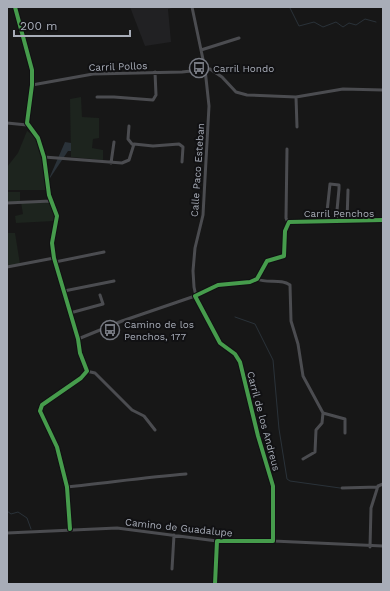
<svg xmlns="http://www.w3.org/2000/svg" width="390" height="591" font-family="'Work Sans',sans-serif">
<rect width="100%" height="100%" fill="#171717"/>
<path fill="#212123" d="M130,7H177L168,9L171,42L145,46Z"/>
<path fill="#1d241e" d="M81,97L82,117L99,118V138L93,139L92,148L103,150V160L71,157L70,99Z
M27,131C43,138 45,173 46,190H7V167L18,153Z
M7,192H20V201L7,203Z
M50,201L57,216L54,221L16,223L15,216L23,214L21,202Z
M7,233H15L20,264L7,266Z"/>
<path fill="#2a3239" d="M65,142L71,143V151H68L48,181Z"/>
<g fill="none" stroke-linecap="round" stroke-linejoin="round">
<path stroke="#2a3239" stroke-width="1" d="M290,8L299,26L314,22L323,27L336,22L343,27L349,23L356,25L365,19L376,22
M235,317L255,324L273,360L279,429L287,479L290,481L340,488
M7,511L11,514L18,512L27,518L31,529"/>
<path stroke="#4b4c50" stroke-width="3" d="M15,7L32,70V85L27,123L38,138L44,157L49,195L57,216L52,243L54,258L78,339L80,353L87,371L81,378L42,405L40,411L57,447L67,487L70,529
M192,7L205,69L209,106L203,215L195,248L193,271L194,287L197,301L220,343L235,354L240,362L258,436L273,486V541
M201,50L239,38
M32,85L93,74L182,72L210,69L222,77L236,92L247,95L296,97L343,89L383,90
M97,97H114L153,100L156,95L155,72
M296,97L297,127
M7,123L27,125
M129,126L128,139L132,144
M287,149L286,218L288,223
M44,157L122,163L129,160L134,144L153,146L179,144L183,147L182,162
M111,163L114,142
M7,203L51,201
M326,221L330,184L339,185V189L336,221
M347,221L348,190
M55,262L104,252
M7,267L54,258
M257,279C267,284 281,278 290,285L291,321L298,344L303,376L323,413L322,423L316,430L315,452L303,459
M64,291L114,281
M70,313L103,304L100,295
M78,339L122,321L195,296L213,286L250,282L257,279L267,261L284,256L285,231L289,222L383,220
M86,371L95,373L132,410L144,416L155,430
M323,413L345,419V433
M67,487C107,483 146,477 186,474
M342,488L378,487
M7,533L117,528L217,541H273L383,546
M370,547L371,508L378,486L383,484
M172,569L174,535
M215,584L217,541"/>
<g stroke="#111113" stroke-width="6">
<path id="cycleway" d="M15,7L32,70V85L27,123L38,138L44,157L49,195L57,216L52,243L54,258L78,339L80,353L87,371L81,378L42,405L40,411L57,447L67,487L70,529
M215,584L217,541H273V486L258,436L240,362L235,354L220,343L195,296L218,285L250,282L257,279L267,261L284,256L285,231L289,222L383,220"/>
</g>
<use href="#cycleway" stroke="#469c4c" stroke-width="4"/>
</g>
<defs>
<g id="bus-ring" transform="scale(1)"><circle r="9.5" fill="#111113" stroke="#757880" stroke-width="1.5"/><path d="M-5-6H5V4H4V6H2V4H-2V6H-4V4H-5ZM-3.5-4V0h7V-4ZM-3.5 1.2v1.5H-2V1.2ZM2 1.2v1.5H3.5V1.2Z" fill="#757880"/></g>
</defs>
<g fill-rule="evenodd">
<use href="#bus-ring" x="199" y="68"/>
<use href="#bus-ring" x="110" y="330"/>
</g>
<g text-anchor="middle" stroke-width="4" stroke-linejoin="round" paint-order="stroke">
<g font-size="10" fill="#a8adb8" stroke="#111113">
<text transform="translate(118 66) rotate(-2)" y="4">Carril Pollos</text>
<text transform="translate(197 170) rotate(-86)" y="4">Calle Paco Esteban</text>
<text x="339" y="217">Carril Penchos</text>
<text transform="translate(264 421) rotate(75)" y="4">Carril de los Andreus</text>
<text transform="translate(179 527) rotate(6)" y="4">Camino de Guadalupe</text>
</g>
<g font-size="10" fill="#a8adb8" stroke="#111113" text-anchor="start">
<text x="213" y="72">Carril Hondo</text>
<text x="124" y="328">Camino de los<tspan x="124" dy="12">Penchos, 177</tspan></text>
</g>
</g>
<rect width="390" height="591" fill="none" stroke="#a8adb8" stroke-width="16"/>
<path d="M14 30v6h116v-6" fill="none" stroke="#a8adb8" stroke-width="2"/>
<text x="20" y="30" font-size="12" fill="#a8adb8" stroke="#111113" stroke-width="3" paint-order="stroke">200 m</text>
</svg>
